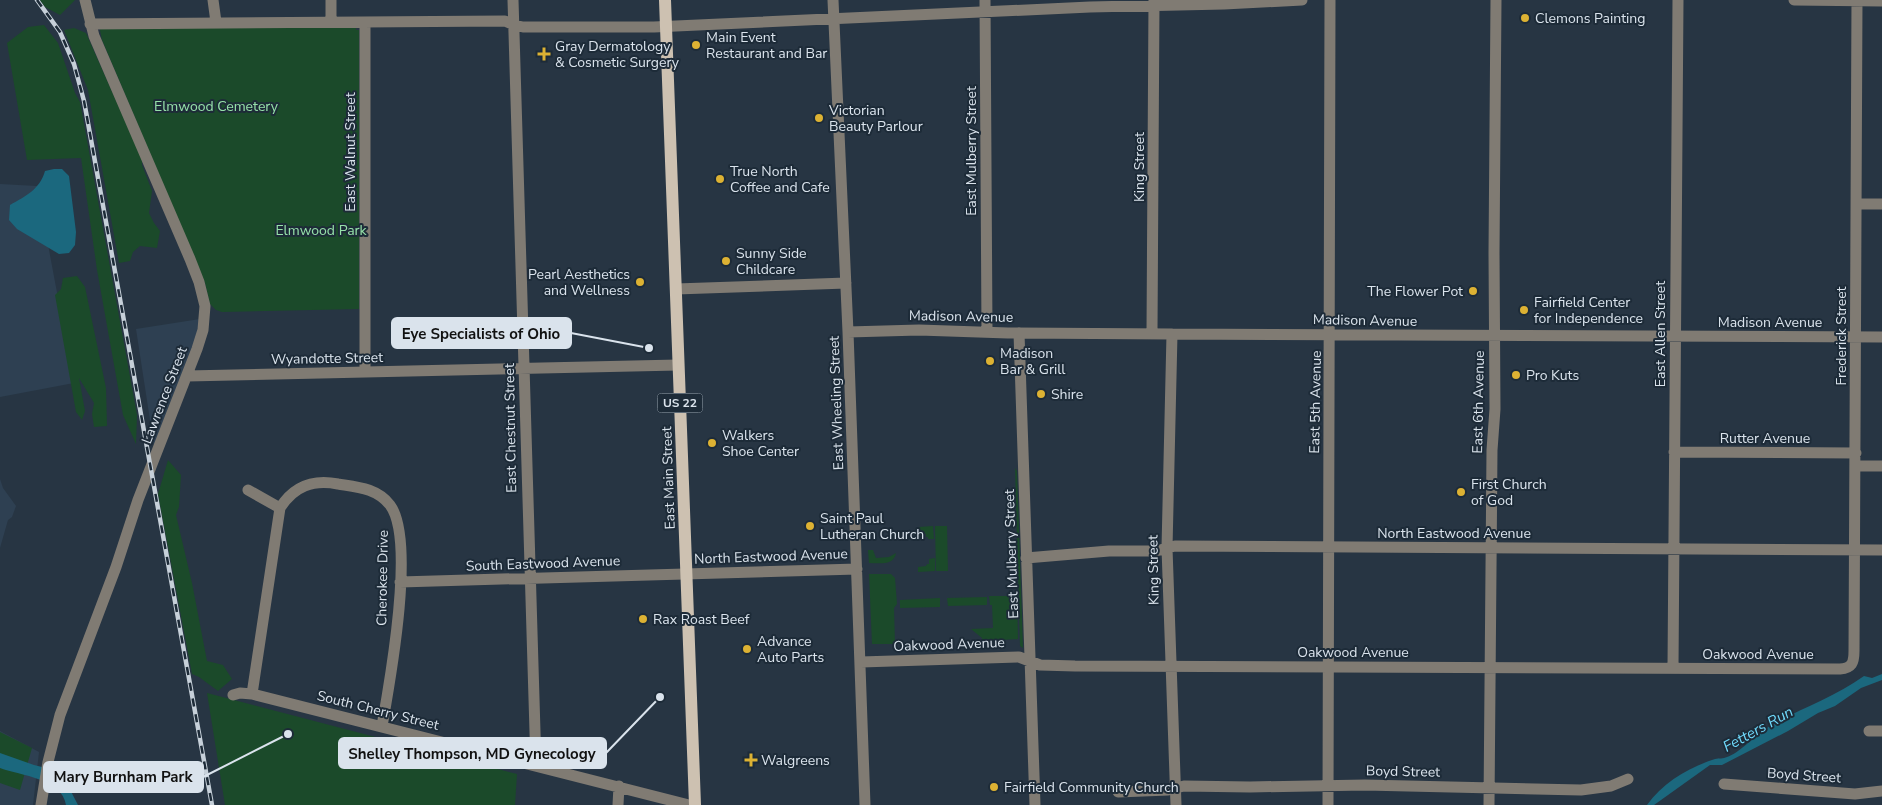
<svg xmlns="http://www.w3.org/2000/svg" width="1882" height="805" font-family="'Nunito Sans',sans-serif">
<rect width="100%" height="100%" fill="#273543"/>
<path fill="#2e4052" d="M0,184L37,186L74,383L0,397Z
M200,319L195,343L154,446L136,329Z
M0,479L3,488L16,506L12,517L8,520L0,548Z
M0,731L39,752L33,805H0Z"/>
<path fill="#1b4a2a" d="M40,0H75L60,15L45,7Z
M44,25L58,43L75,93L80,102L137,415L136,444L123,415L97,270L81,158L27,160L7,43L28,27Z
M356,27V30H359V309L222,312L216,310L210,304L205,283L102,40L100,30L101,28Z
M74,28L86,33L142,159V165L152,191L149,213L154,223L160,231L157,248L140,246L133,252L130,261L119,263L88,90L64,30Z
M77,276L85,287L106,388L107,426L94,427L92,414L94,403L79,378L85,411L82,420L76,412L55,295L61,289L63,278Z
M168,460L181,475L179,507L176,515L192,583L207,661L223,665L232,679L218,691L199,677L192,674L158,494Z
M1015,468L1017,471L1023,648L1020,646Z
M933,526L934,539H928V537H926V534H918L916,532L919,527Z
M935,526H947L948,571H936Z
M868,550H873L876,558L889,557L896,553C894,566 879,563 869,563Z
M935,558V571L918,572V567L926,566L927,564H929V559Z
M869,574H891L895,578L897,604L894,608L895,644H872Z
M1014,593H1017L1018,639L982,641V638L971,629L993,628L992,605H990L989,596H1007Z
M987,597V605L948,606L947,598Z
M940,598V607L900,608V600Z
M207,693L517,774L515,805H225Z
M0,732L32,748L20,790L0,783Z"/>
<path fill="#1b687e" d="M54,169H62L69,176L76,232L75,245L69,253L59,254L17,229L9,220L10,205C26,196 40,189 45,171Z
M1882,674V680L1861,688L1835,706L1818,713L1788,731L1722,765H1710L1654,805H1647C1663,782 1690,767 1715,759C1719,758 1723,759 1727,757C1738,754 1758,733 1770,726C1801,708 1835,697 1864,676L1872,678Z
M0,753L34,765L46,768L63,776L78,805H66C62,778 21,776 0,768Z"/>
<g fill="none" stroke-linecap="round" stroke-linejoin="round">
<path stroke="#807b73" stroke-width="11" d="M213,0L216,22
M331,0V22
M513,0L536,765
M833,0L848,332L865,805
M985,0L987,332
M1794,0L1882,1
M90,24L505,21L514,25L523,27H654L1090,7L1224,4L1302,0
M1856,204H1882
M676,289L846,283
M848,332L919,330L1008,333L1172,334L1882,337
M1019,333L1035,805
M1152,333L1154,0
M1172,334L1167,548L1176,805
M365,372V22
M187,376L678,365
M1674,452L1856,453
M1856,466H1882
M248,490L280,508
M1026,558L1109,551H1156L1175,546L1882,550
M400,582L857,569
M861,662L1019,657L1040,665L1075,666L1840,669C1852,668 1854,663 1854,651L1857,0
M1673,668L1678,0
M252,694L280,508C294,486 313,479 338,484C357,487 377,488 390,505C416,540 390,681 382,726
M233,695L240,693L252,694L689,805
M1869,731H1882
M1724,784L1855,794L1882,791
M1118,792L1168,790L1184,786L1250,787L1365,785L1581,790L1611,786L1628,779
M41,805L48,762L60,715L116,567L138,500L197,349L203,330L205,306L199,282L190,259L94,36L85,0
M618,805L619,786
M1328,805L1330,0
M1489,805L1492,450L1495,409L1494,253L1496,0"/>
<path stroke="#cdc1b1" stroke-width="12" d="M665,0L695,805"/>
<g stroke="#c6d0d9" stroke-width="4.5">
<path id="rail" d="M37,0L60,32L74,64L84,101L212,805"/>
</g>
<use href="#rail" stroke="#1d2b38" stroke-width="2.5" stroke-dasharray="8" stroke-linecap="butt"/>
</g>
<g fill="#ddb233" stroke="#1d2b38" stroke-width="2">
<circle cx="1525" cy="18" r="5"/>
<circle cx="696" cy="45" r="5"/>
<path d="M541.5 46.5h5v5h5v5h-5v5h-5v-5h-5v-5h5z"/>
<circle cx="819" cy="118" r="5"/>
<circle cx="720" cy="179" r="5"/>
<circle cx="726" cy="261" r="5"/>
<circle cx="640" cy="282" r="5"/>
<circle cx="1473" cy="291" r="5"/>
<circle cx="1524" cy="310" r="5"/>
<circle cx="990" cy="361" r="5"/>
<circle cx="1516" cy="375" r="5"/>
<circle cx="1041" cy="394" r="5"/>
<circle cx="712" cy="443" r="5"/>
<circle cx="1461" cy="492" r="5"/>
<circle cx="810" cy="526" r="5"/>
<circle cx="643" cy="619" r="5"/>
<circle cx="747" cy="649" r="5"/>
<path d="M748.5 752.5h5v5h5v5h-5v5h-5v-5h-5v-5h5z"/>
<circle cx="994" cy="787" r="5"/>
</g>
<g text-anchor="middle" stroke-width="4" stroke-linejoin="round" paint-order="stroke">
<rect fill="#1d2b38" stroke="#a1acb6" stroke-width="1" x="657.5" y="393.5" width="45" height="19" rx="4"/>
<g font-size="12" font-weight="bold" fill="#dae3ec">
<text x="680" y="407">US 22</text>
</g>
<g font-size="14" fill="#dae3ec" stroke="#1d2b38" text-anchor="start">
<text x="1535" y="23">Clemons Painting</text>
<text x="706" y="42">Main Event<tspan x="706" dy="16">Restaurant and Bar</tspan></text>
<text x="555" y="51">Gray Dermatology<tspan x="555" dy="16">&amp; Cosmetic Surgery</tspan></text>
<text x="829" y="115">Victorian<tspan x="829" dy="16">Beauty Parlour</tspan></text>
<text x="730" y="176">True North<tspan x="730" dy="16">Coffee and Cafe</tspan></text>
<text x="736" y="258">Sunny Side<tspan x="736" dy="16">Childcare</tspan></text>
<text x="630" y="279" text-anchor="end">Pearl Aesthetics<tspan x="630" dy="16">and Wellness</tspan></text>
<text x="1463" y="296" text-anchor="end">The Flower Pot</text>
<text x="1534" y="307">Fairfield Center<tspan x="1534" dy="16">for Independence</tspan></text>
<text x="1000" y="358">Madison<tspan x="1000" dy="16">Bar &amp; Grill</tspan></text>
<text x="1526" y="380">Pro Kuts</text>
<text x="1051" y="399">Shire</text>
<text x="722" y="440">Walkers<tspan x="722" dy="16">Shoe Center</tspan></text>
<text x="1471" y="489">First Church<tspan x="1471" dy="16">of God</tspan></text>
<text x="820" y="523">Saint Paul<tspan x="820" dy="16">Lutheran Church</tspan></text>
<text x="653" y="624">Rax Roast Beef</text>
<text x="757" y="646">Advance<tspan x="757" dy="16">Auto Parts</tspan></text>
<text x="761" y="765">Walgreens</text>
<text x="1004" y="792">Fairfield Community Church</text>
</g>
<g font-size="14" fill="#96e1a9" stroke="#1d2b38">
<text x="216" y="111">Elmwood Cemetery</text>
<text x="321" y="235">Elmwood Park</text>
</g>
<g font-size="14" fill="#dae3ec" stroke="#1d2b38">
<text transform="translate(971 151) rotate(-90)" y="5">East Mulberry Street</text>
<text transform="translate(350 152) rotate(-90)" y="5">East Walnut Street</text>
<text transform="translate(1139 167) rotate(-90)" y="5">King Street</text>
<text transform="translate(961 316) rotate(1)" y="5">Madison Avenue</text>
<text transform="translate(1365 320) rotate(1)" y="5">Madison Avenue</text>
<text x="1770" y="327">Madison Avenue</text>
<text transform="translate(1660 334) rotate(-90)" y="5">East Allen Street</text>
<text transform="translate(1841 336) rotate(-90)" y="5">Frederick Street</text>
<text transform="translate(327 358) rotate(-1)" y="5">Wyandotte Street</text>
<text transform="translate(164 395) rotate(-69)" y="5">Lawrence Street</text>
<text transform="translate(1315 402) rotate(-89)" y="5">East 5th Avenue</text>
<text transform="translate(1478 402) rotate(-89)" y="5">East 6th Avenue</text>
<text transform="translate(836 403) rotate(-92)" y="5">East Wheeling Street</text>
<text transform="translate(510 428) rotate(-91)" y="5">East Chestnut Street</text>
<text x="1765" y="443">Rutter Avenue</text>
<text transform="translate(668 478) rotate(-92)" y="5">East Main Street</text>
<text x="1454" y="538">North Eastwood Avenue</text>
<text transform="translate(1011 554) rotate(-92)" y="5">East Mulberry Street</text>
<text transform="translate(771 556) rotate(-2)" y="5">North Eastwood Avenue</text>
<text transform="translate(543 563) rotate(-2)" y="5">South Eastwood Avenue</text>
<text transform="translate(1153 570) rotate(-91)" y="5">King Street</text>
<text transform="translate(382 578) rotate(-89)" y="5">Cherokee Drive</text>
<text transform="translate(949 644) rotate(-2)" y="5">Oakwood Avenue</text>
<text x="1353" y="657">Oakwood Avenue</text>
<text x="1758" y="659">Oakwood Avenue</text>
<text transform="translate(378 710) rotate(14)" y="5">South Cherry Street</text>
<text transform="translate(1403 771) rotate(1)" y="5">Boyd Street</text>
<text transform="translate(1804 775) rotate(4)" y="5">Boyd Street</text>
</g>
<g font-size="15" font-style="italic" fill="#6fd9fb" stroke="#1d2b38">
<text transform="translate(1758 729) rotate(-29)" y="5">Fetters Run</text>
</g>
</g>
<path fill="none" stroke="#dae3ec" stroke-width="2" d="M649 348L571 333M660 697L606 753M288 734L203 777"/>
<g fill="#dae3ec" stroke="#1d2b38" stroke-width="2">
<circle cx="649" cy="348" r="5"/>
<circle cx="660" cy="697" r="5"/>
<circle cx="288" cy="734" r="5"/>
</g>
<g fill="#dae3ec" stroke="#dae3ec" stroke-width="2">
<rect x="392" y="318" width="179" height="30" rx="5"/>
<rect x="339" y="738" width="267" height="30" rx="5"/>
<rect x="44" y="762" width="159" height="30" rx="5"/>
</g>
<g font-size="15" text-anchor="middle" font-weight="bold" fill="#111">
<text x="481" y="339">Eye Specialists of Ohio</text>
<text x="472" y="759">Shelley Thompson, MD Gynecology</text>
<text x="123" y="782">Mary Burnham Park</text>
</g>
</svg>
